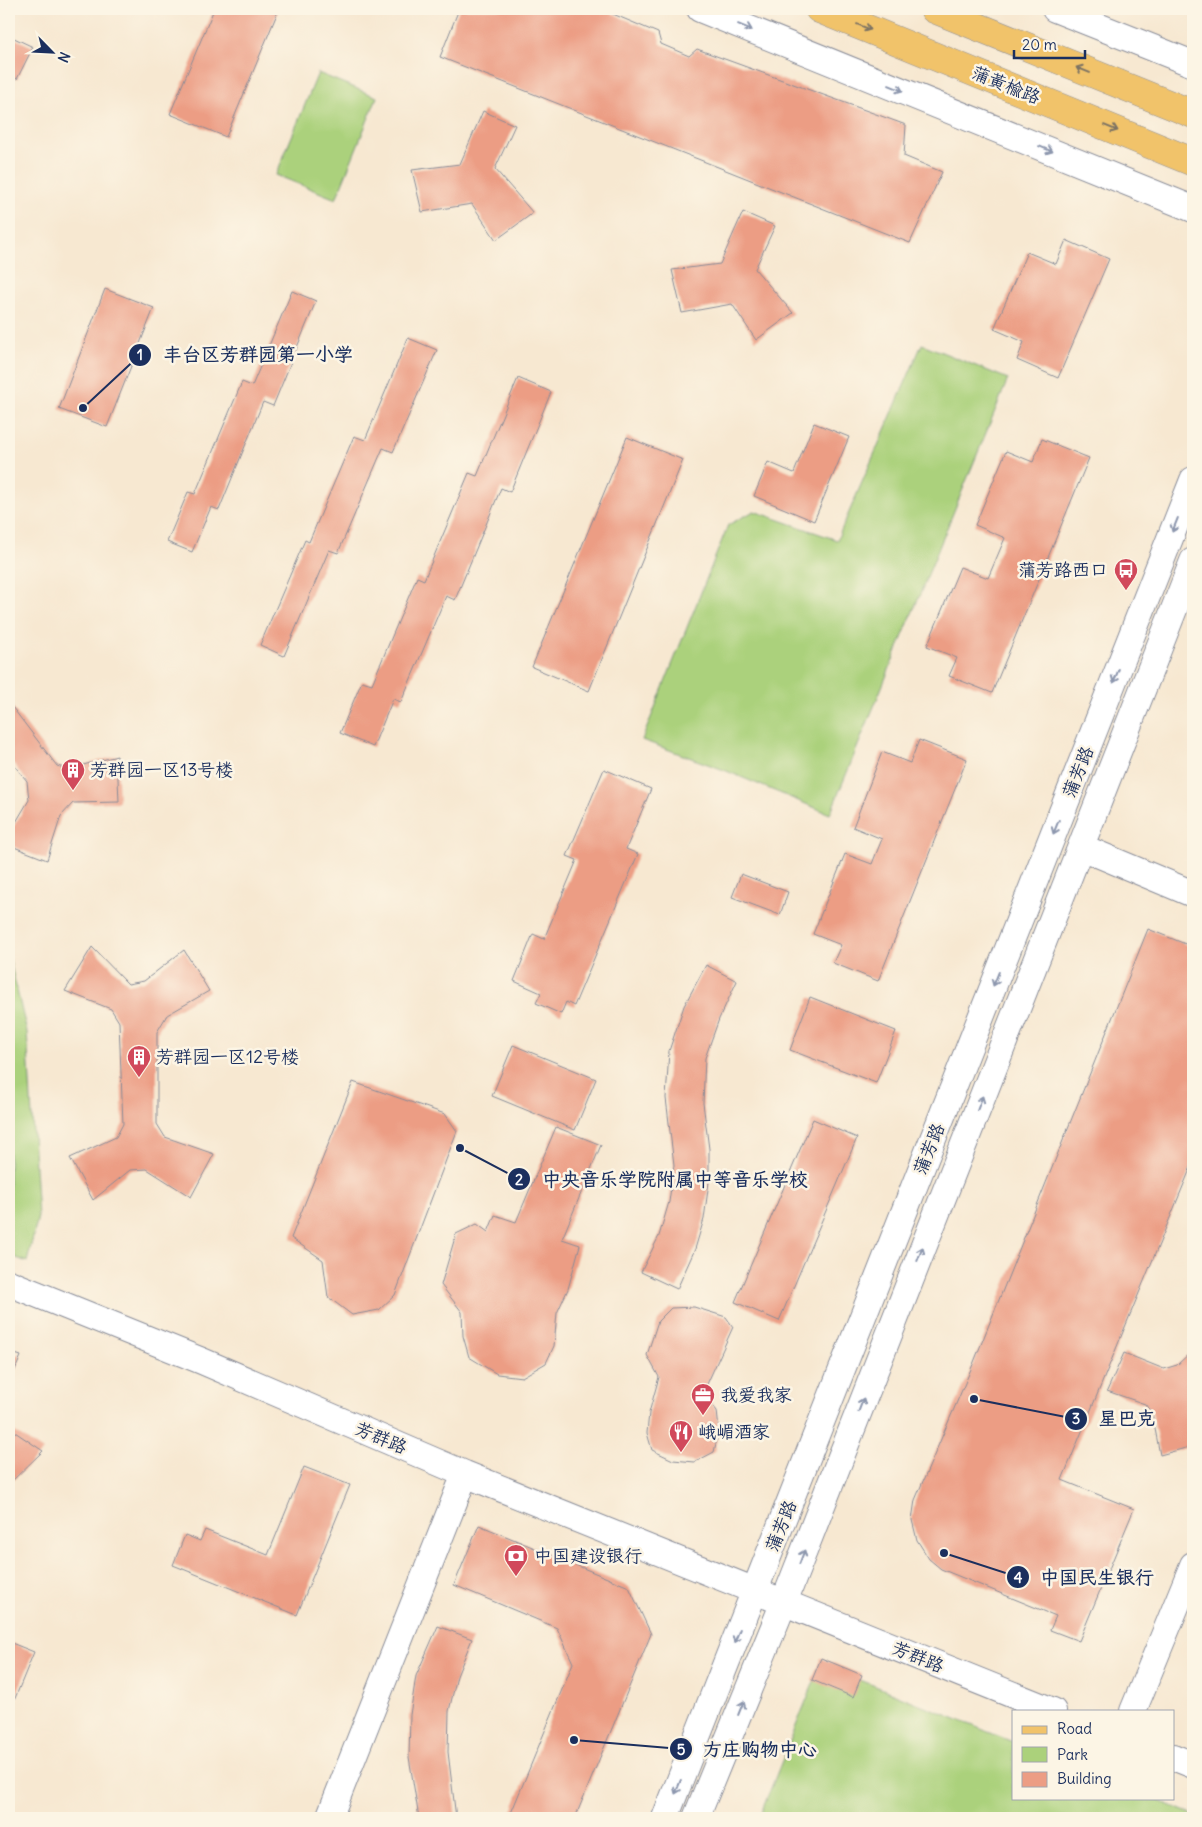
<svg xmlns="http://www.w3.org/2000/svg" width="1202" height="1827" font-family="Delius,'LXGW WenKai TC',sans-serif">
<rect width="100%" height="100%" fill="#fcf5e5"/>
<filter id="ink" filterUnits="userSpaceOnUse"><feTurbulence type="fractalNoise" baseFrequency=".02" numOctaves="2"/><feDisplacementMap in="SourceGraphic" scale="10" xChannelSelector="R" yChannelSelector="G"/><feConvolveMatrix kernelMatrix="1 2 1 2 8 2 1 2 1" color-interpolation-filters="sRGB"/></filter>
<filter id="wash" filterUnits="userSpaceOnUse"><feTurbulence type="fractalNoise" baseFrequency=".0096" numOctaves="4" result="noise"/><feDisplacementMap in="SourceGraphic" scale="20" xChannelSelector="R" yChannelSelector="G"/><feGaussianBlur stdDeviation="1.12" result="paint"/><feColorMatrix in="noise" values="0 0 0 0 0 0 0 0 0 0 0 0 0 0 0 0 0 1.4 0 .05"/><feComposite in="paint" operator="in"/></filter>
<g filter="url(#wash)">
<rect width="100%" height="100%" fill="#f7e8d1"/>
<path fill="#abd17b" stroke="#63806c" d="M318,73L377,97L336,199L276,175Z
M922,344L1008,379L830,814L724,770L642,740L728,525L754,511L837,540Z
M9,957L27,1032L38,1217L27,1262L9,1255Z
M821,1664L1013,1742V1798H1152L1193,1815V1818H759Z"/>
<g id="blocks">
<path fill="#ec9d84" d="M153,9H169L166,14Z
M214,9H279L226,137L170,114Z
M459,9H601L658,33L661,44L689,56L697,49L906,125L904,156L942,172L910,243L440,57Z
M12,37L33,47L17,79L9,75V45Z
M483,111L515,125L495,169L533,213L496,240L472,204L422,212L412,170L460,164Z
M743,212L775,226L755,269L793,313L756,340L732,304L682,313L672,270L720,264Z
M1066,240L1109,259L1058,378L1017,360L1024,342L994,329L1027,252L1056,264Z
M105,289L154,308L107,427L59,409Z
M292,291L316,301L273,406L263,402L219,510L211,507L192,552L167,542L188,492L195,494L242,382L252,386Z
M408,338L437,350L393,452L383,448L338,553L329,550L284,656L260,645L305,540L309,542L354,436L365,440Z
M518,378L551,392L510,492L501,488L455,600L446,596L401,702L393,699L373,747L340,733L362,681L372,684L417,577L424,580L469,473L477,476Z
M814,423L849,437L814,521L754,496L768,462L794,473Z
M627,437L683,460L589,691L532,667Z
M1042,439L1089,458L992,693L949,676L957,658L927,646L960,567L988,578L1005,538L975,525L1006,451L1033,462Z
M9,703L57,766L68,769L117,756L119,802L73,803L61,816L47,860L9,845V834L29,800L27,781L9,759Z
M919,740L967,759L878,981L833,963L841,945L813,934L845,854L872,864L882,839L853,827L882,752L910,763Z
M604,769L651,789L626,849L638,854L574,1006L566,1002L561,1014L536,1003L541,993L514,981L533,934L544,939L577,860L567,856Z
M741,874L788,892L780,915L732,897Z
M1148,929L1193,947V1162L1062,1480L1134,1509L1079,1641L1050,1630L1056,1616L941,1569L929,1559L917,1540L912,1520L915,1500L974,1362Z
M92,947L128,984L144,981L184,950L209,991L167,1015L157,1032V1124L165,1137L214,1154L191,1197L147,1169L130,1170L93,1200L70,1158L116,1137L123,1124L119,1022L111,1009L65,991Z
M706,965L737,981L719,1019L705,1058L703,1103L709,1149V1182L704,1219L695,1249L677,1289L641,1272L659,1236L669,1202L674,1165L666,1098L669,1051L684,1006Z
M810,997L896,1031L876,1083L790,1050Z
M513,1045L596,1079L575,1130L492,1096Z
M353,1082L445,1114L457,1131L395,1295L379,1310L352,1315L328,1297L323,1260L291,1238Z
M813,1119L857,1138L779,1321L735,1302Z
M556,1127L601,1145L562,1239L580,1245L568,1289L557,1313L554,1346L546,1363L522,1377L497,1374L469,1357L463,1336L462,1312L441,1285L456,1234L477,1224L488,1232L495,1215L516,1222Z
M694,1307L726,1317L733,1327L703,1393L717,1411L719,1430L714,1452L695,1462L673,1460L652,1450L647,1433L649,1413L659,1377L647,1355L658,1321L671,1308Z
M1193,1350V1402L1190,1412L1193,1422V1446L1160,1455L1152,1413L1145,1404L1107,1391L1124,1353L1164,1369L1177,1365Z
M9,1352L21,1356L9,1384Z
M9,1428L43,1451L9,1484Z
M304,1467L350,1485L297,1615L173,1565L185,1535L200,1541L205,1530L268,1555Z
M479,1525L629,1587L651,1634L575,1818H509L573,1663L557,1628L454,1585Z
M438,1626L472,1639L457,1676L449,1711L448,1752L456,1818H419L409,1757L410,1715L416,1676Z
M9,1642L34,1652L9,1713Z
M821,1658L862,1675L853,1697L812,1680Z"/>
</g>
</g>
<g filter="url(#ink)">
<use href="#blocks" fill-opacity="0" stroke="#898c98" stroke-width="1"/>
<g fill="none" stroke-linecap="round" stroke-linejoin="round">
<g stroke="#898c98" stroke-width="28">
<path id="minor" d="M700,9L1193,209
M1055,9L1193,64
M1081,847L1193,894
M9,1283L202,1361L465,1474L1053,1711
M1133,1711L1193,1565
M1173,1757L1193,1765
M329,1818L465,1474
M665,1818L1193,480
M696,1818L784,1602L1193,561"/>
</g>
<g stroke="#898c98" stroke-width="29">
<path id="major" d="M819,9L1193,162
M934,9L1193,114"/>
</g>
<use href="#minor" stroke="#fff" stroke-width="26"/>
<use href="#major" stroke="#f1c36a" stroke-width="28"/>
</g>
<defs><path id="oneway-shaft" d="M-6 0H5M1.5-3L5.5 0L1.5 3" fill="none" stroke-width="1.6" stroke-linecap="round" stroke-linejoin="round" transform="scale(1.25)"/></defs>
<g stroke="#8d97ae">
<use href="#oneway-shaft" transform="translate(745 27) rotate(22)"/>
<use href="#oneway-shaft" transform="translate(896 88) rotate(22)"/>
<use href="#oneway-shaft" transform="translate(1046 149) rotate(22)"/>
<use href="#oneway-shaft" transform="translate(1175 525) rotate(112)"/>
<use href="#oneway-shaft" transform="translate(1116 676) rotate(112)"/>
<use href="#oneway-shaft" transform="translate(1056 827) rotate(112)"/>
<use href="#oneway-shaft" transform="translate(996 979) rotate(112)"/>
<use href="#oneway-shaft" transform="translate(980 1103) rotate(-69)"/>
<use href="#oneway-shaft" transform="translate(920 1254) rotate(-69)"/>
<use href="#oneway-shaft" transform="translate(861 1405) rotate(-69)"/>
<use href="#oneway-shaft" transform="translate(802 1557) rotate(-69)"/>
<use href="#oneway-shaft" transform="translate(737 1636) rotate(112)"/>
<use href="#oneway-shaft" transform="translate(741 1708) rotate(-68)"/>
<use href="#oneway-shaft" transform="translate(678 1787) rotate(112)"/>
</g>
<g stroke="#7b7263">
<use href="#oneway-shaft" transform="translate(864 27) rotate(22)"/>
<use href="#oneway-shaft" transform="translate(1083 70) rotate(-158)"/>
<use href="#oneway-shaft" transform="translate(1111 128) rotate(22)"/>
</g>
</g>
<defs>
<g id="bus-pin" transform="scale(1.25)"><path d="M0 17L-7.5 6A9.5 9.5 0 1 1 7.5 6Z" fill="#d1495b" stroke="#fcf5e5"/><path d="M-5-6H5V4H4V6H2V4H-2V6H-4V4H-5ZM-3.5-4V0h7V-4ZM-3.5 1.2v1.5H-2V1.2ZM2 1.2v1.5H3.5V1.2Z" fill="#fff"/></g>
<g id="building-pin" transform="scale(1.25)"><path d="M0 17L-7.5 6A9.5 9.5 0 1 1 7.5 6Z" fill="#d1495b" stroke="#fcf5e5"/><path d="M-4-6H4V6H1V3H-1V6H-4ZM-2.5-4.3h1.7v1.8h-1.7ZM.8-4.3h1.7v1.8H.8ZM-2.5-1h1.7V.8h-1.7ZM.8-1h1.7V.8H.8Z" fill="#fff"/></g>
<g id="office-pin" transform="scale(1.25)"><path d="M0 17L-7.5 6A9.5 9.5 0 1 1 7.5 6Z" fill="#d1495b" stroke="#fcf5e5"/><path d="M-6-3h4V-5.5h4V-3h4V5H-6ZM-1-4.5V-3h2v-1.5ZM-6 0V1H6V0Z" fill="#fff"/></g>
<g id="restaurant-pin" transform="scale(1.25)"><path d="M0 17L-7.5 6A9.5 9.5 0 1 1 7.5 6Z" fill="#d1495b" stroke="#fcf5e5"/><path d="M-5-6h1v4h1v-4h1v4h1v-4h1v5L-1.5 .5V6h-2V.5L-5-1ZM5-6V6H3V1.5H1.5Q1.5-4 5-6Z" fill="#fff"/></g>
<g id="bank-pin" transform="scale(1.25)"><path d="M0 17L-7.5 6A9.5 9.5 0 1 1 7.5 6Z" fill="#d1495b" stroke="#fcf5e5"/><path d="M-6-4H6V4H-6ZM0-2.3a2.3 2.3 0 1 0 0 4.6a2.3 2.3 0 1 0 0-4.6Z" fill="#fff"/></g>
</defs>
<g fill-rule="evenodd">
<use href="#bus-pin" x="1126" y="570"/>
<use href="#building-pin" x="73" y="770"/>
<use href="#building-pin" x="139" y="1057"/>
<use href="#office-pin" x="703" y="1395"/>
<use href="#restaurant-pin" x="681" y="1432"/>
<use href="#bank-pin" x="516" y="1556"/>
</g>
<g text-anchor="middle" stroke-width="5" stroke-linejoin="round" paint-order="stroke">
<g font-size="18" fill="#1b2f5e" stroke="#fcf5e5">
<text transform="translate(1006 85) rotate(22)" y="6">蒲黄榆路</text>
<text transform="translate(1078 772) rotate(-68)" y="6">蒲芳路</text>
<text transform="translate(929 1149) rotate(-68)" y="6">蒲芳路</text>
<text transform="translate(381 1438) rotate(23)" y="6">芳群路</text>
<text transform="translate(781 1526) rotate(-68)" y="6">蒲芳路</text>
<text transform="translate(918 1657) rotate(22)" y="6">芳群路</text>
</g>
<g font-size="18" fill="#1b2f5e" stroke="#fcf5e5" text-anchor="start">
<text x="1108" y="576" text-anchor="end">蒲芳路西口</text>
<text x="90" y="776">芳群园一区13号楼</text>
<text x="156" y="1063">芳群园一区12号楼</text>
<text x="720" y="1401">我爱我家</text>
<text x="698" y="1438">峨嵋酒家</text>
<text x="534" y="1562">中国建设银行</text>
</g>
</g>
<path fill="none" stroke="#1b2f5e" stroke-width="2" d="M83 408L140 355M460 1148L519 1179M974 1399L1076 1419M944 1553L1018 1577M574 1740L681 1749"/>
<g fill="#1b2f5e" stroke="#fcf5e5" stroke-width="2">
<circle cx="83" cy="408" r="5"/>
<circle cx="460" cy="1148" r="5"/>
<circle cx="974" cy="1399" r="5"/>
<circle cx="944" cy="1553" r="5"/>
<circle cx="574" cy="1740" r="5"/>
<circle cx="140" cy="355" r="12"/>
<circle cx="519" cy="1179" r="12"/>
<circle cx="1076" cy="1419" r="12"/>
<circle cx="1018" cy="1577" r="12"/>
<circle cx="681" cy="1749" r="12"/>
</g>
<g font-size="15" text-anchor="middle" font-weight="bold" fill="#fff">
<text x="140" y="360">1</text>
<text x="519" y="1185">2</text>
<text x="1076" y="1424">3</text>
<text x="1018" y="1583">4</text>
<text x="681" y="1755">5</text>
</g>
<g font-size="19" text-anchor="middle" font-weight="bold" fill="#1b2f5e" stroke="#fcf5e5" stroke-width="5" stroke-linejoin="round" paint-order="stroke">
<text x="258" y="361">丰台区芳群园第一小学</text>
<text x="675" y="1186">中央音乐学院附属中等音乐学校</text>
<text x="1127" y="1425">星巴克</text>
<text x="1097" y="1584">中国民生银行</text>
<text x="760" y="1756">方庄购物中心</text>
</g>
<rect width="1202" height="1827" fill="none" stroke="#fcf5e5" stroke-width="30"/>
<rect x="1012" y="1710" width="162" height="90" fill="#fcf5e5" stroke="#a2a6af"/>
<rect x="1022" y="1726" width="25" height="8" fill="#f1c36a" stroke="#a2a6af"/>
<text x="1057" y="1734" font-size="15" fill="#1b2f5e">Road</text>
<rect x="1022" y="1747" width="25" height="15" fill="#abd17b" stroke="#a2a6af"/>
<text x="1057" y="1760" font-size="15" fill="#1b2f5e">Park</text>
<rect x="1022" y="1772" width="25" height="15" fill="#ec9d84" stroke="#a2a6af"/>
<text x="1057" y="1784" font-size="15" fill="#1b2f5e">Building</text>
<g transform="translate(52 52) rotate(114)" stroke="#fcf5e5" stroke-width="4" paint-order="stroke">
<path d="M0-4L9 19L0 12L-9 19Z" fill="#1b2f5e"/>
<text y="-8" font-size="14" font-weight="bold" text-anchor="middle" fill="#1b2f5e">N</text>
</g>
<path d="M1014 50v8h71v-8" fill="none" stroke="#1b2f5e" stroke-width="2.5"/>
<text x="1022" y="50" font-size="15" fill="#1b2f5e" stroke="#fcf5e5" stroke-width="4" paint-order="stroke">20 m</text>
</svg>
